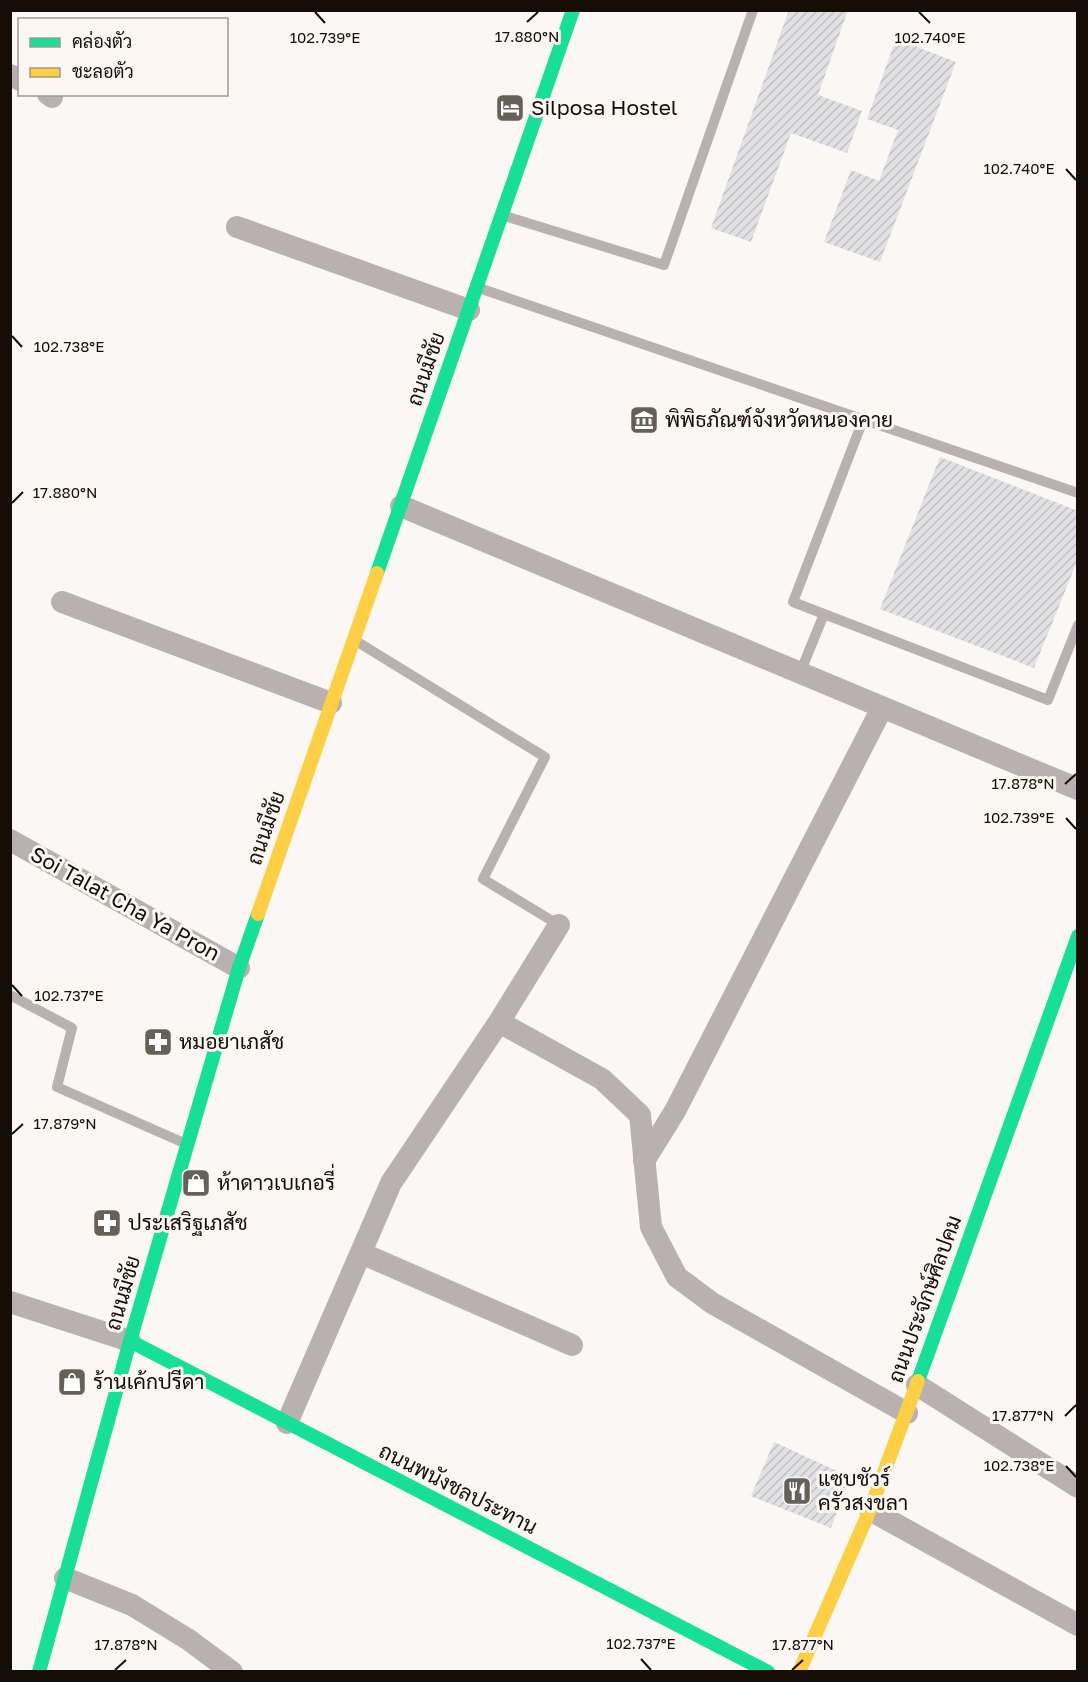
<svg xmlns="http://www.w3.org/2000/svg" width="1088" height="1682" font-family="'Golos Text',Sarabun,sans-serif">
<defs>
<pattern id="building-hatch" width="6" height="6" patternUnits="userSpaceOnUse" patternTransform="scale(1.5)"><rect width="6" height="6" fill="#e1e0e3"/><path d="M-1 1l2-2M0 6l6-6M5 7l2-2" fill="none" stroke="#c0bfc1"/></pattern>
</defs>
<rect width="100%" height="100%" fill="#faf7f4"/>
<path fill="url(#building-hatch)" d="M789,10H848L818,95L862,111L847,153L791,133L751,242L711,228Z
M896,39L956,62L880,262L824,242L851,170L879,181L898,130L867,119Z
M940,457L1078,511V559L1034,668L880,609Z
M774,1442L850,1477L831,1528L751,1496Z"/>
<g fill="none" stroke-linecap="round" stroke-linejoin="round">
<path stroke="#b8b0b1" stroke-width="10" d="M505,216L664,265L753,10
M479,288L1078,493
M824,614L793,602L863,420
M356,641L545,757L483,879L559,925
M800,673L824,614L1048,700L1078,625
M10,995L72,1028L57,1087L184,1143"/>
<path stroke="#b8b0b1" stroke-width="22" d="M10,75L20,80
M48,94L52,97
M237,227L469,310
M401,506L1078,789
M62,602L331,703
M10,840L239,968
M499,1022L602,1079L640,1115L651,1227L677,1277L712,1303L907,1413
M644,1161L675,1111L882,708
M361,1253L572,1345
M10,1302L130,1341
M917,1385L1078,1487
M287,1423L391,1183L499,1022L559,925
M870,1510L1078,1625
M65,1578L132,1605L189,1640L232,1672"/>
<path stroke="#16e098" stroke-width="14" d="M377,573L573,10
M130,1341L768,1672
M918,1381L1078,936
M39,1672L130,1341L239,968L258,914"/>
<path stroke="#ffcf43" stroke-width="14" d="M258,914L377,573
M799,1672L870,1510L918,1381"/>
</g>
<path fill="none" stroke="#160e06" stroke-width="2" d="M315,12L325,23M919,12L930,23M527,22L538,12M1066,169L1076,180M12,336L22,347M12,503L23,492M1065,784L1076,774M1066,818L1076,829M12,985L22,996M12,1134L23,1124M1065,1416L1076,1405M1066,1466L1076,1477M641,1659L651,1670M115,1670L126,1660M792,1670L803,1660"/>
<defs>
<g id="hotel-square" transform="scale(1.5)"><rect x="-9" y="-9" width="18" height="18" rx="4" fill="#666059" stroke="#fcf7f2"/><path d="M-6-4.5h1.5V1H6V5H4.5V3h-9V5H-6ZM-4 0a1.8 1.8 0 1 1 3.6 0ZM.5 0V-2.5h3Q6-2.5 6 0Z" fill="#fff"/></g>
<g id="museum-square" transform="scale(1.5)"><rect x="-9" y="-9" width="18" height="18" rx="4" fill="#666059" stroke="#fcf7f2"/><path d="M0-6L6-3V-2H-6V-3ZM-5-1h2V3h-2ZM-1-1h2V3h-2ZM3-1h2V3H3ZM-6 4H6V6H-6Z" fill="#fff"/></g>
<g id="pharmacy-square" transform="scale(1.5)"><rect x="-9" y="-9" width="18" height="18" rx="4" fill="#666059" stroke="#fcf7f2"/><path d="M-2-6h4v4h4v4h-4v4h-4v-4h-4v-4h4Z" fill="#fff"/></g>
<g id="shop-square" transform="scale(1.5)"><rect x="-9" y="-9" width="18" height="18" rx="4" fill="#666059" stroke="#fcf7f2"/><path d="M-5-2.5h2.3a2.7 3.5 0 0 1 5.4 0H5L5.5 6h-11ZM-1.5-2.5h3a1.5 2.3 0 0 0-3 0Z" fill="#fff"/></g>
<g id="restaurant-square" transform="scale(1.5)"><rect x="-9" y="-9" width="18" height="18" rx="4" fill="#666059" stroke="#fcf7f2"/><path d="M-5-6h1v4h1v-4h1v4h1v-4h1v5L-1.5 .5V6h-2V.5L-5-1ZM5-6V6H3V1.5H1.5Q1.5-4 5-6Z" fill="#fff"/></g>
</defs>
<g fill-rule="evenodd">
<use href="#hotel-square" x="510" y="108"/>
<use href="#museum-square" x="644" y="420"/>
<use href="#pharmacy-square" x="158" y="1042"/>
<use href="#shop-square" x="196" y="1183"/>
<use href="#pharmacy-square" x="107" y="1223"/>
<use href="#shop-square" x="72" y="1382"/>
<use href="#restaurant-square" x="797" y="1491"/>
</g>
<g text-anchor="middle" stroke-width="6" stroke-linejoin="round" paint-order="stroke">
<g font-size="21" fill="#160e06" stroke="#fcf7f2" text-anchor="start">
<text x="531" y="115">Silposa Hostel</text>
<text x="665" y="427">พิพิธภัณฑ์จังหวัดหนองคาย</text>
<text x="179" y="1049">หมอยาเภสัช</text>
<text x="217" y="1190">ห้าดาวเบเกอรี่</text>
<text x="128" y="1230">ประเสริฐเภสัช</text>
<text x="93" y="1389">ร้านเค้กปรีดา</text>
<text x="818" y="1486">แซบชัวร์<tspan x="818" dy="24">ครัวสงขลา</tspan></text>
</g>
<g font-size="21" fill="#160e06" stroke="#fcf7f2">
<text transform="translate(426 369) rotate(-71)" y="7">ถนนมีชัย</text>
<text transform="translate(266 828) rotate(-71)" y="7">ถนนมีชัย</text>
<text transform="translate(125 904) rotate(29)" y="7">Soi Talat Cha Ya Pron</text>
<text transform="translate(123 1293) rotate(-74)" y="7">ถนนมีชัย</text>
<text transform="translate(925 1299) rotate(-70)" y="7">ถนนประจักษ์ศิลปคม</text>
<text transform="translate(458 1489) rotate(27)" y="7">ถนนพนังชลประทาน</text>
</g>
</g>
<g font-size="15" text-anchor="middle" fill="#160e06" stroke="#fcf7f2" stroke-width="6" stroke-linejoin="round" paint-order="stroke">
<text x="527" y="42">17.880°N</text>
<text x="325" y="43">102.739°E</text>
<text x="930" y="43">102.740°E</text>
<text x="1019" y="174">102.740°E</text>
<text x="69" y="352">102.738°E</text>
<text x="65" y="498">17.880°N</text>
<text x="1023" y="789">17.878°N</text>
<text x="1019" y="823">102.739°E</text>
<text x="69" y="1001">102.737°E</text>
<text x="65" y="1129">17.879°N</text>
<text x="1023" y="1421">17.877°N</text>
<text x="1019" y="1471">102.738°E</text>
<text x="641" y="1649">102.737°E</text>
<text x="126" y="1650">17.878°N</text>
<text x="803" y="1650">17.877°N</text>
</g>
<rect width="1088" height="1682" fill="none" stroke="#160e06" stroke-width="24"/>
<rect x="18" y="18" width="210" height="78" fill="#fcf7f2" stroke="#a09a94" stroke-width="1.5"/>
<rect x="30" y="38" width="30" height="9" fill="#16e098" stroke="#a09a94" stroke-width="1.5"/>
<text x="72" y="48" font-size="18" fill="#160e06">คล่องตัว</text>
<rect x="30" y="68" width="30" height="9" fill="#ffcf43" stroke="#a09a94" stroke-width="1.5"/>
<text x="72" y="78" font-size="18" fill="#160e06">ชะลอตัว</text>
</svg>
